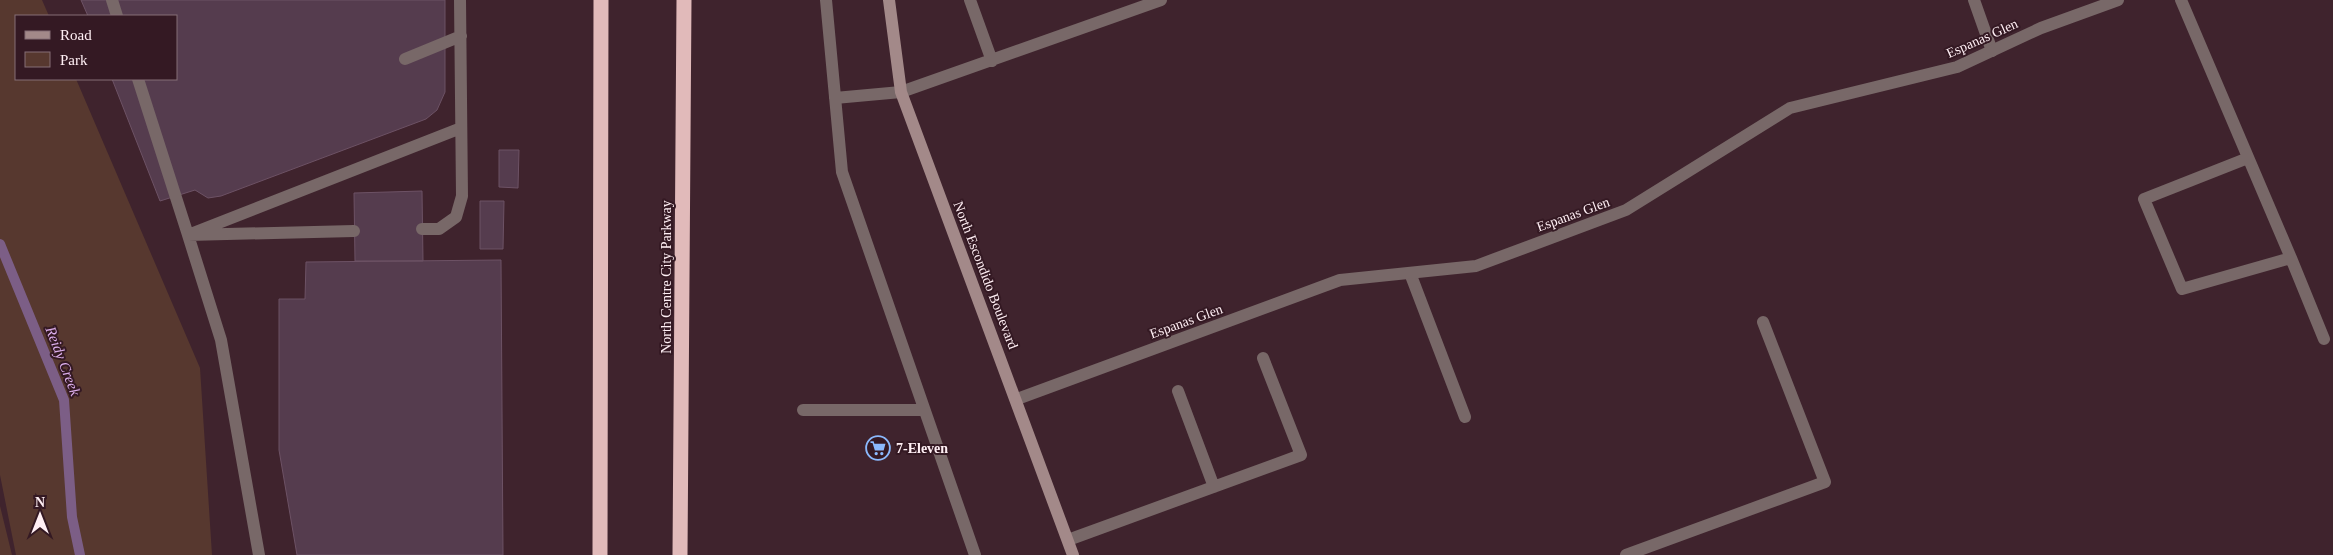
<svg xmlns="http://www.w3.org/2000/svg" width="2333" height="555" font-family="'Times New Roman',serif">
<rect width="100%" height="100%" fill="#3f232d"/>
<path fill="#57382f" d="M0,0H42L49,16H16V79H76L200,368L212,555H16L0,475Z
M0,506L12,555H0Z"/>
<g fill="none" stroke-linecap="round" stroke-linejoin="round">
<path stroke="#7c5e86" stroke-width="10" d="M0,244L64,400L72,517L80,555"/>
</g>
<path fill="#553c4e" stroke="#6d5265" d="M81,0H445V92L437,110L426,119L221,196L208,198L195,190L160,201L112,79H176V16H88Z
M499,150H519L518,188L499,187Z
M422,191L423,261H355L354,193Z
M480,201H504L503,249H480Z
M501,260L503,555H297L279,450V299H305L306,262Z"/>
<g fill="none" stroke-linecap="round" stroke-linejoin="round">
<path stroke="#786868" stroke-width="12" d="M112,0L117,16
M826,0L842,172L975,555
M970,0L992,61
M1974,0L1992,51
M2181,0L2291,258L2182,289L2144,199L2248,158
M405,59L461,36
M138,79L188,235L354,231
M835,98L901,92L1161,0
M422,229H439L456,217L462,196L460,0
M2291,258L2324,339
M1410,273L1465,417
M1178,391L1214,487
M803,410H924
M1068,540L1301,455L1263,358
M259,555L221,340L188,235L461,128
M1626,555L1825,482L1763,322"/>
<path stroke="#786868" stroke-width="12" d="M1017,399L1340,280L1476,266L1626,210L1790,108L1957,67L2041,28L2118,0"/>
<path stroke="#a38989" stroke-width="12" d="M889,0L901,92L1073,555"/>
<path stroke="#e1baba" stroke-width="15" d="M600,555L601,0
M680,555L684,0"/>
</g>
<defs>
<g id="supermarket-ring" transform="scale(1.25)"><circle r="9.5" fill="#341923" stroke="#8bb9fc" stroke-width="1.5"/><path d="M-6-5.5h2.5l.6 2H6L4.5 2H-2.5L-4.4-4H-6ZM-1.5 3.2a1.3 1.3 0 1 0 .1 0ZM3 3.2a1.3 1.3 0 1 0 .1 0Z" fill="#8bb9fc"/></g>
</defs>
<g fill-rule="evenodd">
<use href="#supermarket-ring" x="878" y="448"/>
</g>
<g text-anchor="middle" stroke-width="4" stroke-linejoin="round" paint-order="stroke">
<g font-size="14" fill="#ffeff4" stroke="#341923">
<text transform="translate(1982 38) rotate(-24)" y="5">Espanas Glen</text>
<text transform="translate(1573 214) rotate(-20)" y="5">Espanas Glen</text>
<text transform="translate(986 275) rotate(69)" y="5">North Escondido Boulevard</text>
<text transform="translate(666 277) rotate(-90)" y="5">North Centre City Parkway</text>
<text transform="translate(1186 321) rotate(-20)" y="5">Espanas Glen</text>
</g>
<g font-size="14" font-weight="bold" fill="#ffeff4" stroke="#341923" text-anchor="start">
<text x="896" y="453">7-Eleven</text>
</g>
<g font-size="15" font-style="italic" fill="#dcaeec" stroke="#341923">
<text transform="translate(63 361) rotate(69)" y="5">Reidy Creek</text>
</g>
</g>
<rect x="15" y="15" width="162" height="65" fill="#341923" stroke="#856f77"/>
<rect x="25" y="31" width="25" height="8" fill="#a38989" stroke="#856f77"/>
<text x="60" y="40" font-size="15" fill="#ffeff4">Road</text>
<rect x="25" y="52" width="25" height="15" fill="#57382f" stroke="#856f77"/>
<text x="60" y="65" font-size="15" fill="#ffeff4">Park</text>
<g transform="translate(40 515)" stroke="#341923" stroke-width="4" paint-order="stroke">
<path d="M0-4L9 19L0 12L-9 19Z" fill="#ffeff4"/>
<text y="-8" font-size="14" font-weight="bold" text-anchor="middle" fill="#ffeff4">N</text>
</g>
</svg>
